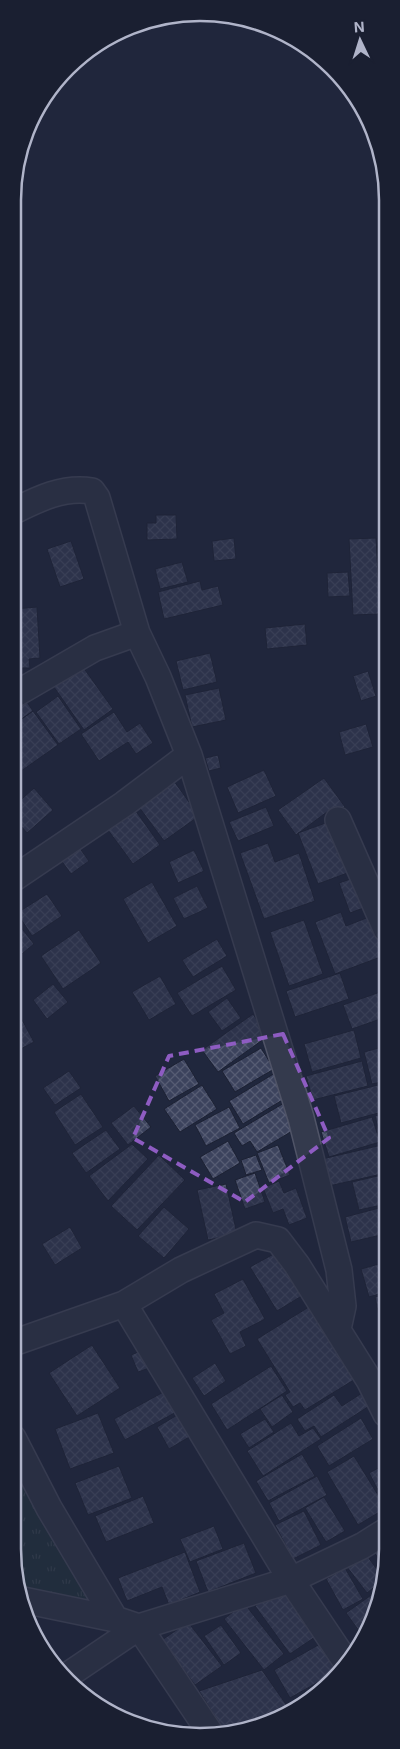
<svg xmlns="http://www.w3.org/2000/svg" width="400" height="1749" font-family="Inter,sans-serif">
<defs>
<pattern id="grass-tufts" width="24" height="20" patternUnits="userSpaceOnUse" patternTransform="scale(1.25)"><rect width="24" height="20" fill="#22353e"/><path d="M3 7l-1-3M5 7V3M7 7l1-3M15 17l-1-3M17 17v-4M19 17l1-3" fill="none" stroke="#405059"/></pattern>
<pattern id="building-cross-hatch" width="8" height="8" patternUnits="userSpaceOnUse" patternTransform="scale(1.25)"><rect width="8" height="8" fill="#3c435d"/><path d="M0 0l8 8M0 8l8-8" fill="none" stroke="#565c73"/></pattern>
</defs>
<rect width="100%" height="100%" fill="#20273d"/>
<path fill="url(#grass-tufts)" d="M13,1450L105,1609L21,1592L13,1549Z"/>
<path fill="url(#building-cross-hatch)" stroke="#1c2133" d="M156,515H176L177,539L147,540V523H156Z
M234,538L236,559L214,561L212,541Z
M376,538L380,614L353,615L349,539Z
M386,538V611H382L377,539Z
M71,541L84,579L60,587L47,549Z
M182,562L188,582L160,589L155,569Z
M348,572L350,596L328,597L327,573Z
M200,581L202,590L218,586L223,605L164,619L158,592Z
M37,607L40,658L29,659L30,668H15L14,609Z
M305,624L307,645L267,649L265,628Z
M210,653L217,682L183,690L176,661Z
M78,660L113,709L84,730L49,680Z
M368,671L376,696L361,701L353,676Z
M219,688L226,720L192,727L185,695Z
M21,693L33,711L13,725L14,698Z
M58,696L81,729L59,744L36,712Z
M33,711L58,745L17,774L13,769V725Z
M114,712L127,732L140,723L153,743L136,754L128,742L99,761L81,734Z
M366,724L373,747L345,755L339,732Z
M218,755L221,768L209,771L205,758Z
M264,770L276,796L238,813L227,787Z
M324,778L345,807L331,817L327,812L296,835L278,810Z
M174,781L199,816L164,841L139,807Z
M34,788L53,810L27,833L13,817V807Z
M133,807L160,845L133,864L105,826Z
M266,807L274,826L238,841L229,822Z
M331,821L350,872L318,884L298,833Z
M76,843L89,861L71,874L58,856Z
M268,843L275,862L299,853L315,901L264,919L240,853Z
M194,850L204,871L178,883L169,862Z
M356,877L366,907L350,913L339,883Z
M152,882L177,926L148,943L123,899Z
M197,886L208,908L184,919L173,898Z
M47,894L62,916L32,936L17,913Z
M341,912L346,926L374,915L386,949V955L335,974L315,922Z
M13,917L34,944L17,958L13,953Z
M304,920L323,974L289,986L270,932Z
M79,930L101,963L63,989L41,956Z
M217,939L227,956L193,977L182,960Z
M222,966L236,990L192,1016L177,993Z
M340,973L349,999L295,1017L286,991Z
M160,976L176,1004L149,1020L132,992Z
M53,984L68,1002L47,1019L33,1000Z
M386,990V1017L352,1029L343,1005Z
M227,998L241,1018L222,1031L208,1012Z
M13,1003L34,1042L13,1053Z
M253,1014L268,1036L218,1072L202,1050Z
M354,1030L361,1058L312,1072L304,1044Z
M386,1046V1081L372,1084L364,1052Z
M261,1048L274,1069L235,1092L222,1071Z
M184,1059L199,1084L169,1101L155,1076Z
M362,1061L368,1086L313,1100L306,1076Z
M69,1071L81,1088L55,1105L43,1088Z
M275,1073L289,1096L243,1124L229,1101Z
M386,1083V1111L341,1123L334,1096Z
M202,1085L217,1109L180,1132L164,1109Z
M81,1094L103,1127L75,1145L54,1112Z
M284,1103L299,1127L257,1152L250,1141L242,1146L234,1133Z
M134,1106L151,1127L128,1145L111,1123Z
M229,1107L240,1128L206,1146L195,1125Z
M386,1113V1142L382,1143L375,1116Z
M372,1117L380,1142L329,1157L321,1132Z
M106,1130L120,1149L86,1173L72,1153Z
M228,1141L240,1163L213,1179L200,1157Z
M132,1144L148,1159L108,1201L89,1176Z
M386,1144V1173L329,1186L322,1159Z
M278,1145L290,1175L269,1183L257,1153Z
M159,1155L185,1180L137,1230L111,1206Z
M256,1155L262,1170L246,1175L241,1160Z
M255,1173L265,1202L245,1209L235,1180Z
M386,1174V1204L359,1210L352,1182Z
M279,1181L284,1193L296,1188L307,1218L289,1225L283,1209L273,1213L263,1188Z
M226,1184L237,1234L208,1240L197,1190Z
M164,1207L189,1229L164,1258L138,1236Z
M379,1208L385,1234L351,1242L345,1217Z
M70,1227L82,1248L55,1265L42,1244Z
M279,1251L305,1294L277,1311L250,1267Z
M386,1262V1292L369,1297L361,1269Z
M243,1279L265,1319L240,1332L246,1346L230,1354L211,1320L224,1313L214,1294Z
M386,1294V1350L375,1297Z
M312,1305L357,1378L305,1410L300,1403L293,1407L285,1395L290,1392L257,1339Z
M92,1345L120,1388L77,1416L49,1373Z
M148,1348L155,1366L138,1372L131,1355Z
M215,1363L226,1381L204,1396L192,1378Z
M271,1366L287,1391L227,1430L211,1404Z
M169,1389L180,1410L125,1440L114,1419Z
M365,1391L374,1403L321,1437L314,1426L305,1431L297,1419L334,1395L342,1406Z
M282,1395L293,1412L272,1427L260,1409Z
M98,1413L114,1453L70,1469L55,1429Z
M179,1414L191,1436L169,1449L157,1427Z
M361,1418L373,1439L329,1466L317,1446Z
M265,1419L274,1432L249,1448L240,1434Z
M291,1423L299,1436L313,1428L321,1439L263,1476L247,1451Z
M302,1454L315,1476L268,1501L256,1481Z
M354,1456L386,1508L358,1525L327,1472Z
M386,1464V1505L369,1473Z
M119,1466L132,1498L88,1515L75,1483Z
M317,1476L327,1495L279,1521L269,1503Z
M143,1496L154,1523L106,1542L95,1516Z
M324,1497L345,1531L326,1542L305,1508Z
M304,1511L321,1545L293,1559L275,1525Z
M214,1526L223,1549L190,1562L180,1539Z
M386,1542V1569L373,1551Z
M244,1543L256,1573L208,1592L196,1561Z
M185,1552L200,1592L169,1605L162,1587L127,1601L118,1578Z
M365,1553L384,1579L367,1593L347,1567Z
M345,1568L363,1599L343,1610L326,1579Z
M280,1588L315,1637L290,1654L255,1606Z
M381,1588L366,1632L362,1635L346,1613Z
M244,1603L284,1654L264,1670L224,1619Z
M188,1622L222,1666L195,1685L162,1640Z
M221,1625L241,1653L224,1665L204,1636Z
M320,1644L336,1672L290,1698L274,1670Z
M262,1670L290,1710L249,1730L225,1732L199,1691Z"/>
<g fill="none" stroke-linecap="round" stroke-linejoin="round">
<g stroke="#505467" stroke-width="28">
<path id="street" d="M14,511C38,499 64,486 92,491L97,498L137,633L158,677L189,755L301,1118L339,1270L343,1306L338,1329
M14,695L95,648L137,633
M338,820L386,929
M13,879L124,804L189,755
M124,1304L291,1580L346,1662
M13,1343L124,1304L181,1270L256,1235L278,1240L297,1265L369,1380L386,1414
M13,1438L49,1508L115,1619
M23,1600L115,1619L139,1627L291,1580L362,1546L386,1531
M65,1677L139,1627L211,1734"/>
</g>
<use href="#street" stroke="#343a4d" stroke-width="25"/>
</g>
<path d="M0 0H400V1749H0ZM283,1034L329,1138L245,1202L133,1138L169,1056Z" fill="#20273d" fill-opacity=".55" fill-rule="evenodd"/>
<path fill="none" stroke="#8e5cc2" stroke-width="4" stroke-dasharray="10 6" stroke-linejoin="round" d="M283,1034L329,1138L245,1202L133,1138L169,1056Z"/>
<path d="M0 0H400V1749H0ZM200 21H200A179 179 0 0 1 379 200V1549A179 179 0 0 1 200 1728H200A179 179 0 0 1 21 1549V200A179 179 0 0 1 200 21Z" fill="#1a1f31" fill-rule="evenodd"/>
<path fill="none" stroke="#b0b4c9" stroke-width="2.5" d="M200 21H200A179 179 0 0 1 379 200V1549A179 179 0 0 1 200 1728H200A179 179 0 0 1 21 1549V200A179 179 0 0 1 200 21Z"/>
<g transform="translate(360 40) rotate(356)" stroke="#1a1f31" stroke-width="4" paint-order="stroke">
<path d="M0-4L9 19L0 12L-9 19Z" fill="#b0b4c9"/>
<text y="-8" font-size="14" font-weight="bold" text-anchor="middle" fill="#b0b4c9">N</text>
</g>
</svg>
